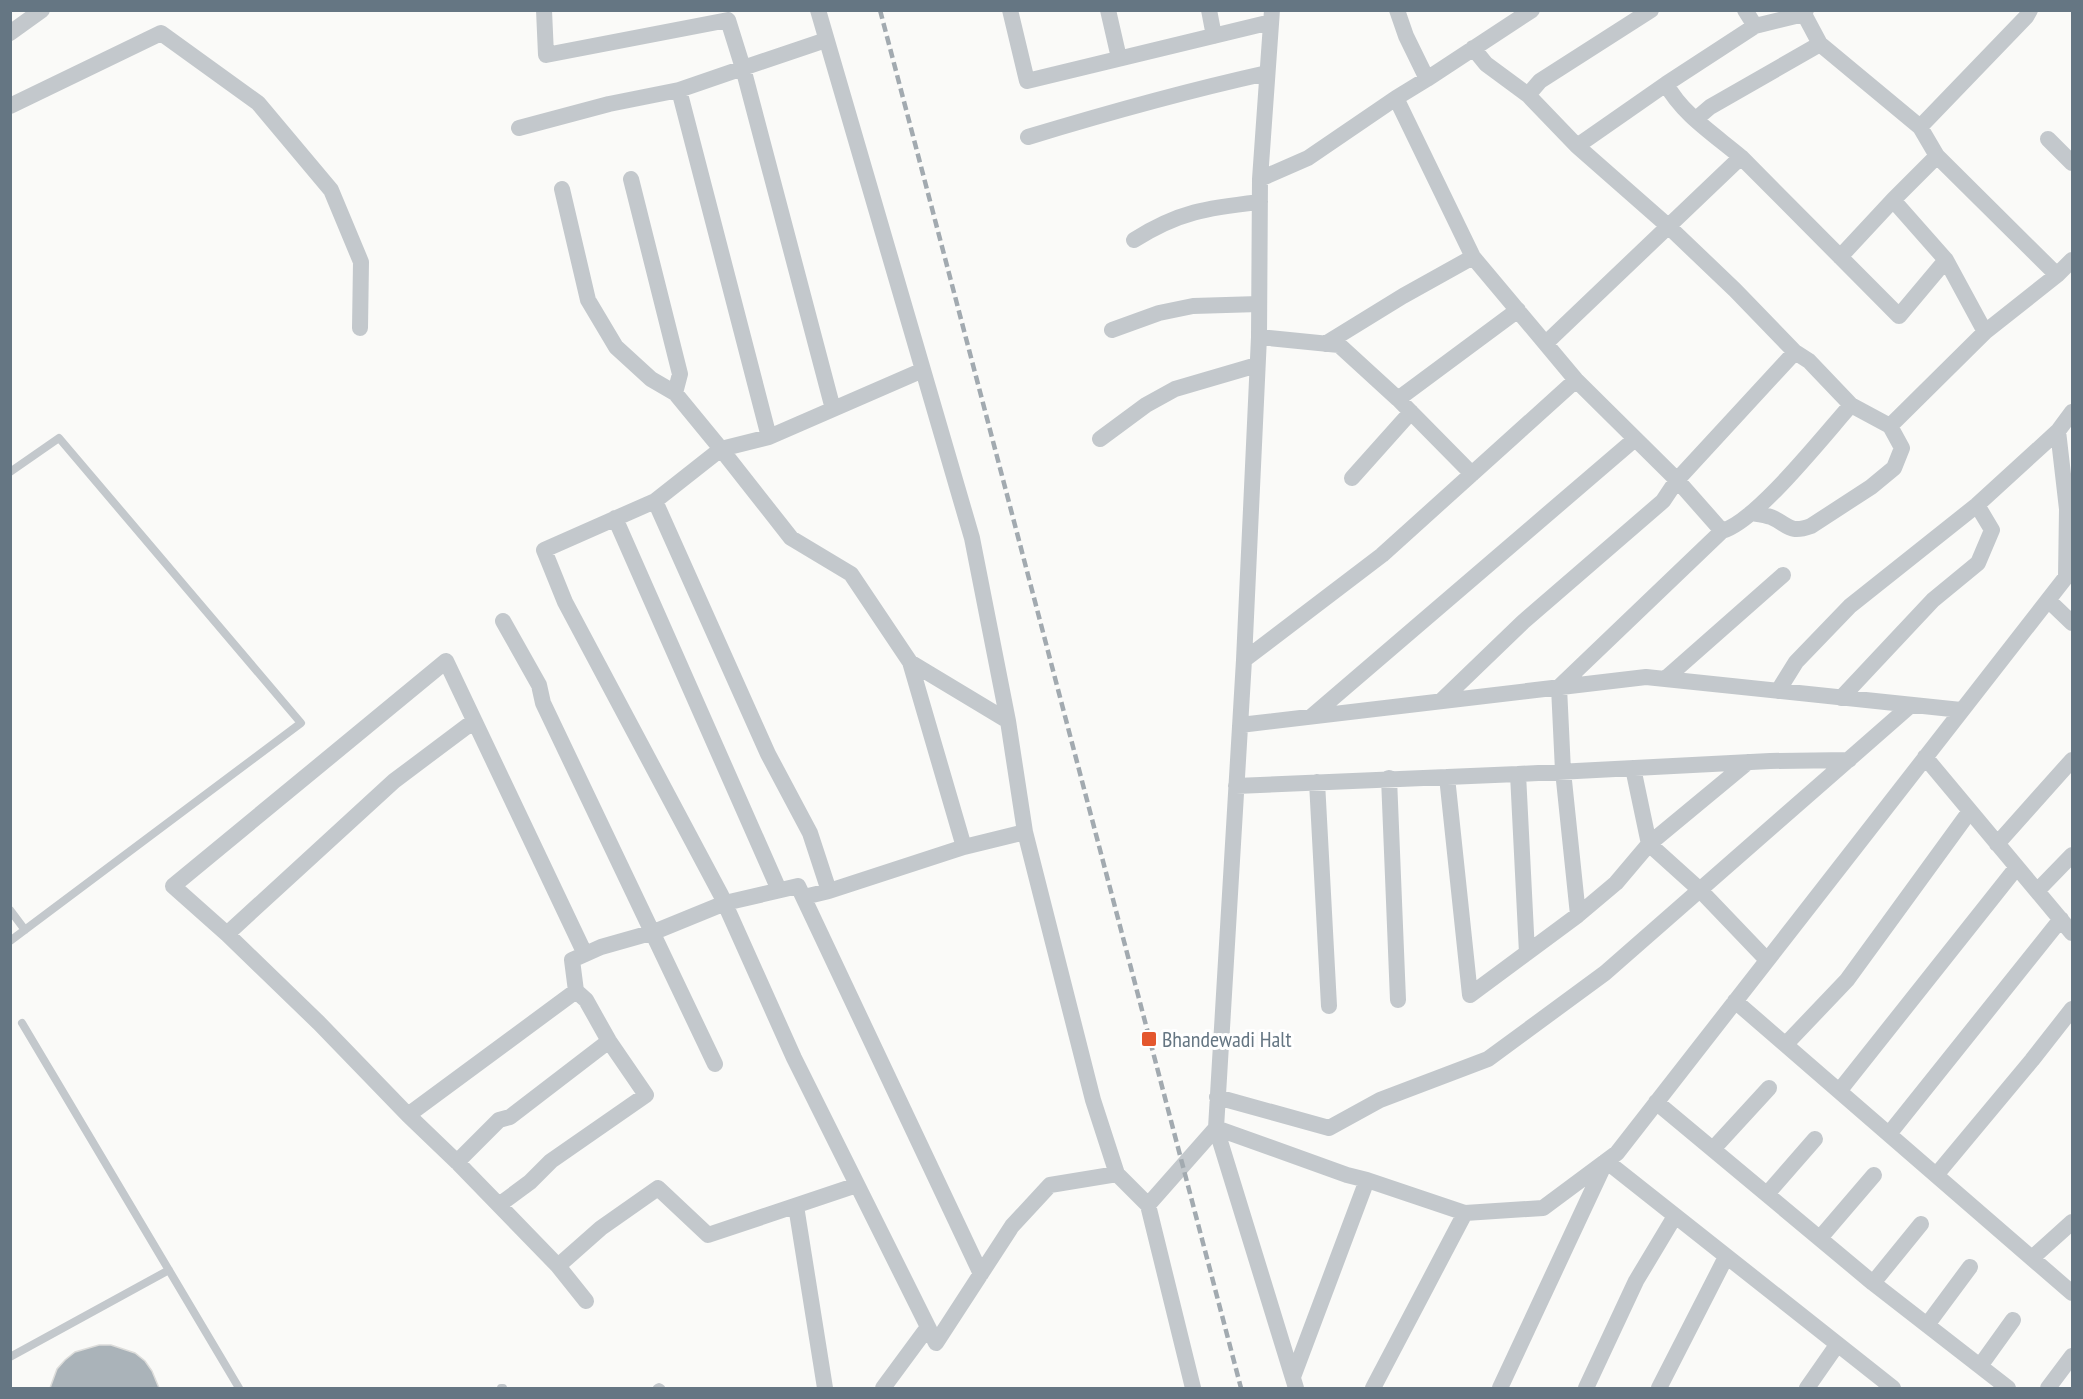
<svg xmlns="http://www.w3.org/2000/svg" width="2083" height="1399" font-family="'PT Sans Narrow',sans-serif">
<rect width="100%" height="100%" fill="#fafaf8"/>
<path fill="#aab3b9" stroke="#dcdcda" stroke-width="1.5" d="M99,1345H111L135,1353L145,1361L152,1371L159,1388H50L57,1369L65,1360L75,1352Z"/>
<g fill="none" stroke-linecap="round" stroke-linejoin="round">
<path stroke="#c3c8cc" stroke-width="8" d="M10,472L59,438L301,723L10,941
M10,910L25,930
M22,1023L239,1388
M10,1357L169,1270
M501,1388H503
M657,1388L659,1387L661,1388"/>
<path stroke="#c3c8cc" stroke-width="16" d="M544,10L546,55L728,20L743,68L826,40
M818,10L972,538L1008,721L1025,832L1093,1100L1117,1174L1148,1205
M1010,10L1027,81L1271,22
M1108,10L1119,58
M1209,10L1214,36
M1272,10L1260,179L1259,337L1244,660L1216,1128L1296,1388
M1397,10L1406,36L1427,79L1396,98L1473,257L1576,380L1677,480L1722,531L1559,687L1563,771L1578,915
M1745,10L1755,26
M1804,14L1820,44L1920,127L1937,156L2057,275
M10,33L42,10
M1473,48L1486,64L1528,95L1577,146L1668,226L1735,290L1795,352L1809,361L1851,405L1890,426L1902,448L1894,468L1871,487L1811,526C1789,534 1789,525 1771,517C1765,515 1757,514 1751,513
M1427,79L1532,10
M1666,84C1682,114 1715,135 1741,157
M679,90L769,437
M1528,95L1540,81L1651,10
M10,106L161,33L258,103L331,190L361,262L360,328
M1696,119L1710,107L1820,44
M1920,127L2026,17L2030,10
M519,128L609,104L679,90L743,68L833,409
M1028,137C1107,113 1186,91 1267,73
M2048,139L2072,163
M1577,146L1666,84L1755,26L1804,14L1806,10
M631,179L680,374L675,393
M1260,179L1308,158L1396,98
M562,189L588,300L616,347L651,379L675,393L721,449L655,501L544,550L565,602L721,895L794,1058L936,1343L1012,1226L1050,1185L1117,1174
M1893,200L1946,260
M1134,240C1180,211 1208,208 1260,202
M1840,257L1893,200L1937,156
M1112,330L1159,313L1193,306L1259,304
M1259,337L1339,345L1398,399L1472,474
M1546,343L1741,157L1899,316L1946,260L1985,332L2057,275L2072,260
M1325,344L1403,296L1473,257
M923,370L769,437L721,449L791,538L851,574L910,662L1008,721
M1398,399L1518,310
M1890,426L1985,332
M1100,439L1146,405L1175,389L1257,365
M1352,478L1411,412
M655,501L768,754L810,833L829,891
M615,518L779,890
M1722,531C1756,522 1825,434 1851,405
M2048,600L2072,623
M503,621L539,685L543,703L715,1064
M1244,660L1382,555L1576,380
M1665,679L1783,575
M1778,691L1796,662L1850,606L1977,505L2058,431
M1841,698L1933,600L1978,563L1992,530L1977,505
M1441,701L1523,622L1663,501L1677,480L1795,352
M1312,716L1635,439
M474,721L394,781L227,934L319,1023L408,1115L457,1162L558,1266L586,1301
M1240,725L1646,677L1961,710
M1925,757L2072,933
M1633,768L1649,844L1700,890L1767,960
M1518,774L1527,953
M1447,777L1470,995
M1389,778L1398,1000
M1317,782L1329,1006
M1236,786L1518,774L1770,761L1849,760
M1997,844L2072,760
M964,847L1025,832
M2037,891L2072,855
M804,897L829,891L964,847L910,662
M227,934L173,886L446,661L585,954
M1470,995L1578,915L1616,883L1649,844L1748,762
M1735,1001L2072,1293
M1786,1044L1847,980L1970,811
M1840,1090L2017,867
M1217,1097L1329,1128L1380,1100L1488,1059L1605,973L1911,705
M1656,1102L1873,1283L2008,1388
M408,1115L576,991
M1216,1128L1347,1175L1367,1180L1465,1213L1543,1208L1617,1153L2066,577L2067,509L2058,431L2072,412
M1889,1134L2061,919
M1713,1149L1769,1088
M457,1162L499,1120L510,1117L609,1041
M1937,1174L2032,1060L2072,1009
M1767,1194L1815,1139
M499,1205L530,1182L551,1161L646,1095L609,1041L586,1000L576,991L572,960L601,947L654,932L725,903L798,886L981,1274
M796,1206L825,1388
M1820,1238L1874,1175
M2032,1258L2072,1222
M558,1266L601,1228L658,1188L708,1235L857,1185
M1873,1283L1921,1224
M1927,1325L1970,1267
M1980,1366L2013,1320
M1293,1377L1367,1180
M883,1388L928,1327
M1193,1388L1148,1205L1216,1128
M1373,1388L1465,1213
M1500,1388L1606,1161L1893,1388
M1586,1388L1636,1281L1675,1216
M1659,1388L1726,1257
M1807,1388L1837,1345
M2048,1388L2072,1356"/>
<path stroke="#a2aab0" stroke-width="4.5" stroke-dasharray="9 4.5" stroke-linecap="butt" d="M880,10L1241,1388"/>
</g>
<rect fill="#e4572e" stroke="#fff" stroke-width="2" x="1141" y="1031" width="16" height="16" rx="3"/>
<g text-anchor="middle" stroke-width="6" stroke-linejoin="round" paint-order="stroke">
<g font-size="22" fill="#657683" stroke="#fff" text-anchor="start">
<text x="1162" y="1047">Bhandewadi Halt</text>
</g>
</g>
<rect width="2083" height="1399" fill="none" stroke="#657683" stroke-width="24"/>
</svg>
